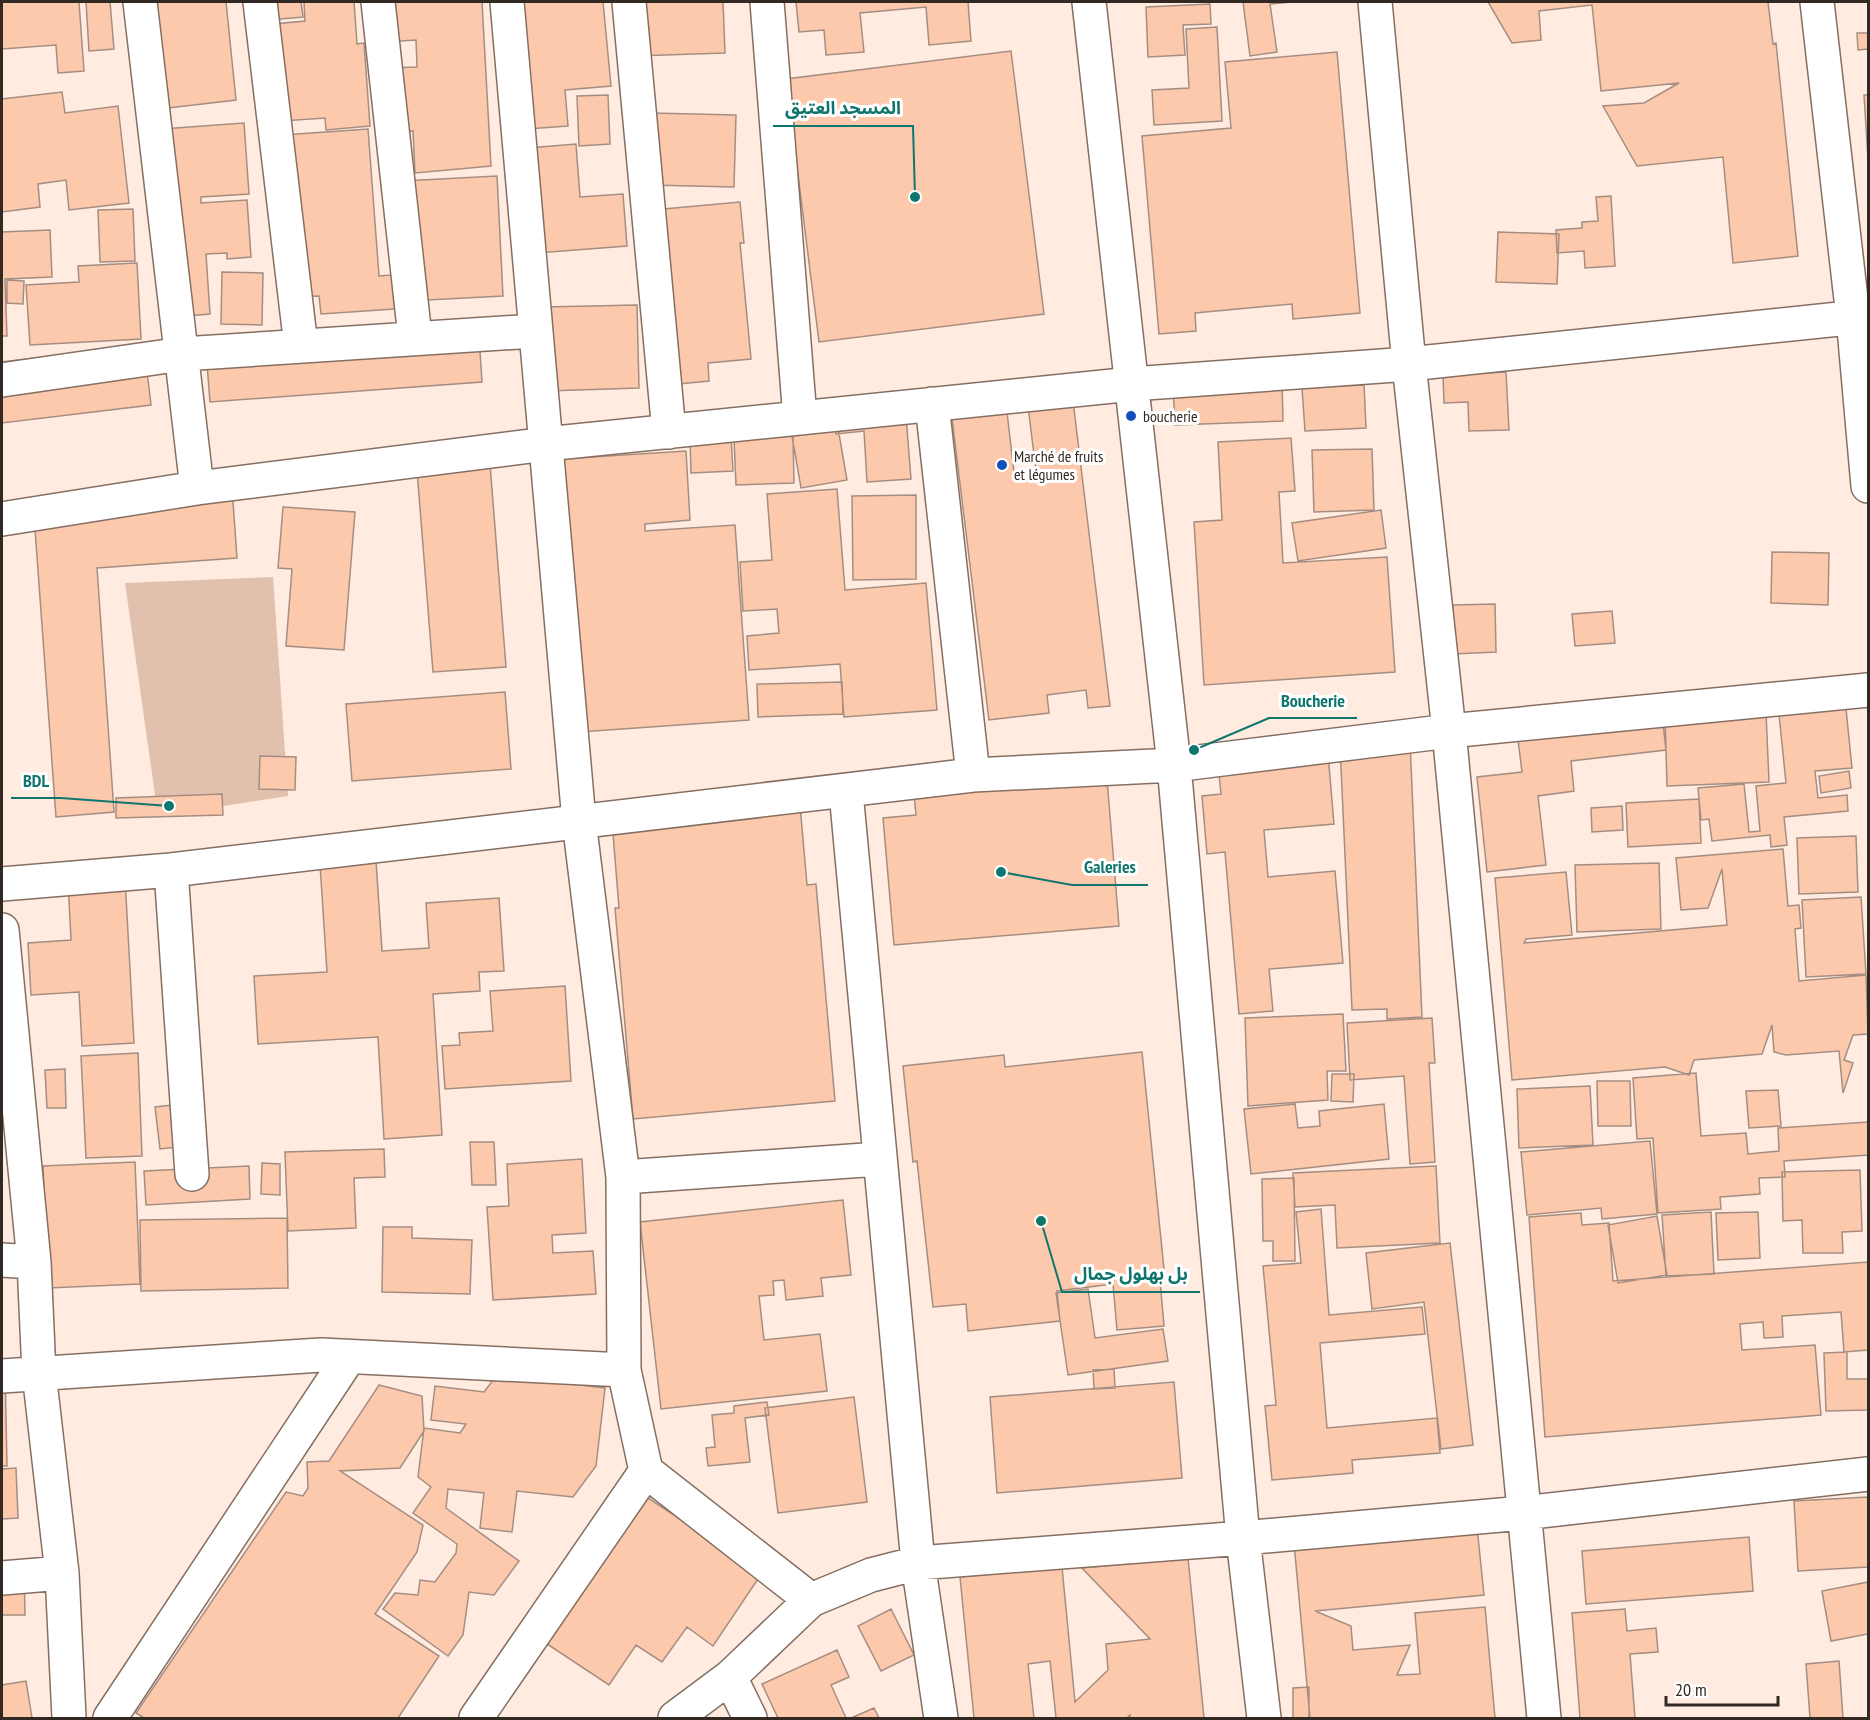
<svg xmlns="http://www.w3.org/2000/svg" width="1870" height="1720" font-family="'PT Sans Narrow','Noto Sans Arabic',sans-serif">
<rect width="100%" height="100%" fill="#ffebe0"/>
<path fill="#e1c0ad" d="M273,577L288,796L158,816L125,583Z"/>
<path fill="#fdc9ac" stroke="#a58e81" stroke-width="1.5" d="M2,2H79L84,71L58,73L56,45L2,49Z
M86,2H110L114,49L89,51Z
M146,2H226L236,100L160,109Z
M268,2H301L303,17L270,20Z
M304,2H354L357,44L364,43L370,126L326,130L325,118L282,121L274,24L305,21Z
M381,2H482L491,166L415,173L413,131L392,132L387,68L417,67L416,40L383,42Z
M515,2H603L611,86L565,90L568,126L527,129Z
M632,2H723L725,53L634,56Z
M796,2H968L971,41L929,45L926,7L860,13L864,52L826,55L824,30L799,32Z
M1243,2H1292L1270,4L1277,52L1250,56Z
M1488,2H1768L1773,44L1776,43L1798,256L1733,263L1723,157L1637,166L1603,106L1644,103L1679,83L1601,91L1592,5L1539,11L1541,40L1512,43Z
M1210,4L1211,24L1183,25L1185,55L1148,57L1146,7Z
M1217,27L1222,121L1154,125L1152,90L1189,88L1186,29Z
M1857,33H1868V49L1858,50Z
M1011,51L1044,314L819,342L786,79Z
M1337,52L1360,313L1293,319L1292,304L1195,313L1196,331L1159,334L1142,136L1231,128L1225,62Z
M62,92L65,113L118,106L129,203L69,210L66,180L38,184L40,207L2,212V99Z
M608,95L610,144L579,146L577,96Z
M1864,95H1868V159Z
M651,113L736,115L734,187L649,185Z
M244,123L249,194L201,197V203L247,200L251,257L227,259V253L206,254L210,314L176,317L162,129Z
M368,129L379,276L406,274L409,308L321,314L319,296L295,297L283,135Z
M576,144L580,197L623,194L627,246L537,253L528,148Z
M497,176L503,296L408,301L402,181Z
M1611,196L1615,266L1585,268L1584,251L1557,253L1556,230L1582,228V222L1598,221L1596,197Z
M740,202L744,243H740L751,359L708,363L709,381L669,385L653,210Z
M133,209L135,261L100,262L98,210Z
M50,230L52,277L5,279L7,336H2V232Z
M1498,232L1559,234L1557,284L1496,282Z
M137,263L141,339L30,345L26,285L79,282L78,266Z
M222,272L263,273L262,325L221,324Z
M7,280L24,281L23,304L7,303Z
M637,305L639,388L547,391L544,307Z
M478,321L482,382L210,402L205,338Z
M144,345L151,405L2,423V362Z
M1506,372L1509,430L1469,431L1468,402L1444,403L1443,375Z
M1282,382L1283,421L1175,425L1173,385Z
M1364,385L1366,428L1305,431L1302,388Z
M1005,395L1015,481L1037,479L1028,406L1073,401L1110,706L1088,708L1086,690L1047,695L1049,713L989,720L950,402Z
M906,416L911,479L867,482L864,431L836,434L835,422Z
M838,428L847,480L801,488L792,436Z
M731,436L733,471L691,473L690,438Z
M793,436L794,483L736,485L734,438Z
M1291,438L1295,491L1279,492L1283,563L1387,557L1395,672L1204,685L1194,522L1222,520L1218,442Z
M1372,449L1374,510L1314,512L1312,450Z
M686,451L690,520L645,524V531L735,525L749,720L580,732L561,459Z
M490,464L506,667L433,672L417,470Z
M232,488L237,558L97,568L114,812L56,817L33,502Z
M837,489L845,590L926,583L937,710L844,717L840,664L749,670L747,636L779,633L777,609L743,611L740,562L772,560L767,494Z
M916,495V579L853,580L852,496Z
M283,507L355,512L344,650L286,646L292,569L278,568Z
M1381,510L1386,548L1298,561L1292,523Z
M1772,552L1829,553L1828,605L1771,603Z
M1495,604L1496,652L1454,654L1453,605Z
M1612,611L1615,643L1575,646L1572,614Z
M1843,679L1852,768L1815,771L1818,798L1847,795L1848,811L1784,817L1787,845L1771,847L1770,835L1712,841L1709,819L1701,820L1698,788L1744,784L1749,832L1760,831L1756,786L1786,783L1776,685Z
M842,682L843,714L758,717L757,684Z
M505,692L511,769L352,781L346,704Z
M1766,712L1769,782L1667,786L1665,715Z
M1662,715L1666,750L1571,761L1574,791L1538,796L1546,865L1487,872L1477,777L1522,772L1517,732Z
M1410,742L1422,1017L1387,1019V1009L1352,1010L1340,745Z
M1328,754L1334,824L1264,830L1268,877L1335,871L1343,963L1269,969L1273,1011L1239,1014L1225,852L1207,854L1202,796L1221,794L1218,764Z
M260,756L296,757L295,790L259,789Z
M1849,771L1851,788L1821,793L1819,776Z
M1107,779L1119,926L894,945L883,818L916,815L914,795Z
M222,794L223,815L116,818V798Z
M1699,799L1701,843L1628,847L1626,803Z
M800,805L807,885L816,884L835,1101L633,1119L615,908H619L612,821Z
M1622,806L1623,830L1592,832L1591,808Z
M1856,836L1858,892L1799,894L1797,838Z
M1783,849L1788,906L1799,905L1801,928L1795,929L1799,981L1866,975L1868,1034L1853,1035L1844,1060L1853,1063L1843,1093L1839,1051L1786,1055L1774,1052L1772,1025L1762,1054L1694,1060L1689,1075L1665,1067L1512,1080L1495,878L1566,872L1572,935L1526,939L1524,943L1727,925L1722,869L1708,908L1681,910L1676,858Z
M376,861L382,951L429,948L426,903L499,898L504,971L479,972L480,991L433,994L442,1135L384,1139L378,1037L258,1044L254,976L327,972L320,864Z
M1659,863L1661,929L1577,932L1575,865Z
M125,878L134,1043L82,1046L79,992L31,995L28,943L71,940L68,881Z
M1861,897L1866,974L1806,977L1802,900Z
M565,986L571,1081L445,1089L442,1046L460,1045L459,1033L493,1031L490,991Z
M1343,1014L1346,1071H1327L1328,1100L1248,1106L1245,1018Z
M1432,1018L1435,1063H1429L1435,1162L1410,1164L1404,1076L1350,1080L1347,1023Z
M1142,1052L1165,1279L1160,1280L1164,1326L1117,1330L1113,1284L1057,1291L1060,1321L968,1331L966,1304L933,1307L917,1161L913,1162L903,1066L1004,1055L1005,1067Z
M138,1053L142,1156L86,1158L81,1056Z
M65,1069L66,1108H47L45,1070Z
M1696,1073L1701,1136L1746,1133L1748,1154L1779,1151L1778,1128L1868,1122V1155L1784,1161L1785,1177L1759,1178L1760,1194L1720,1197L1721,1209L1658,1213L1653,1138L1637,1139L1633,1078Z
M1332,1074H1354L1353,1102L1331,1101Z
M1597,1081H1630L1631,1126H1598Z
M1590,1086L1593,1145L1519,1148L1517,1089Z
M1778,1090L1781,1126L1749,1128L1746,1091Z
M181,1104L186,1146L160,1149L155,1107Z
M1295,1104L1298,1128L1320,1126L1319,1111L1384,1104L1389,1159L1251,1174L1244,1109Z
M1650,1141L1657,1214L1602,1219L1601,1208L1527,1215L1521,1152Z
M470,1142H494L496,1185H472Z
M384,1149L385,1177L354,1178L356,1228L288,1231L285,1152Z
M582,1159L586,1233L552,1235L553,1253L593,1251L596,1294L493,1300L487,1207L509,1206L507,1164Z
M135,1162L140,1284L48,1288L43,1166Z
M262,1163L280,1164V1195L261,1194Z
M249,1166L250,1199L146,1205L144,1171Z
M1436,1166L1440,1243L1337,1248L1335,1205L1295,1207L1293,1173Z
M1860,1170L1862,1231L1842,1232L1843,1253H1803L1802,1220L1783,1221L1782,1172Z
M1294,1178L1295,1261H1273V1241H1263L1262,1179Z
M843,1200L851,1275L821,1278L823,1296L786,1300L784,1280L773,1281L774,1295L759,1296L764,1340L820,1334L827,1391L661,1409L640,1222Z
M1321,1209L1329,1315L1422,1307L1425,1334L1320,1343L1327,1428L1437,1418L1440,1453L1352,1460L1353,1473L1272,1480L1265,1406L1276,1405L1263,1266L1301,1263L1296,1212Z
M1711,1212L1714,1274L1666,1276L1662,1215Z
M1758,1212L1760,1258L1718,1260L1716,1213Z
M1581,1213L1582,1225L1609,1223L1613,1281L1868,1262V1350L1844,1352L1841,1312L1782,1316L1783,1337L1764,1338L1763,1322L1740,1324L1742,1350L1815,1345L1821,1415L1545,1437L1529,1217Z
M1657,1216L1667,1275L1618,1283L1608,1225Z
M287,1218L288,1288L141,1291L140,1220Z
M383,1227H412V1238L472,1240L470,1294L382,1292Z
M1450,1243L1473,1445L1441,1449L1424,1302L1372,1309L1366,1253Z
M1088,1289L1095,1338L1163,1329L1168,1361L1068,1375L1056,1293Z
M1847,1352V1379H1868V1410L1826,1411L1824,1353Z
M2,1369H5L7,1466H2Z
M1114,1369L1115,1388L1094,1389L1093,1370Z
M497,1375L605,1388L596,1466L573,1497L517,1491L512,1532L480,1528L484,1493L448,1489L446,1508L519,1561L494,1595L469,1592L463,1635L448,1656L383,1609L395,1593L418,1595L420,1580L435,1582L456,1553L457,1544L413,1513L431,1487L418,1477L424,1428L460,1433L466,1424L431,1420L435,1386L484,1392Z
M1174,1382L1182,1478L997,1493L990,1397Z
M379,1385L422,1396L424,1431L400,1468L340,1471L423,1525L417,1552L375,1614L439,1656L398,1718H144L136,1713L286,1492L303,1496L308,1488L307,1462L329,1461Z
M854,1397L867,1502L778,1513L765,1408Z
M767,1402L769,1415L745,1418L750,1462L708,1466L706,1448L715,1447L712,1415L734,1413V1406Z
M16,1468L18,1518L2,1519V1469Z
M642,1494L762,1573L713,1646L687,1627L662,1662L636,1645L609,1685L535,1636Z
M1868,1497V1567L1798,1571L1794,1501Z
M1477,1527L1484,1595L1315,1611L1351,1626L1353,1650L1410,1645L1397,1675L1420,1674L1415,1613L1485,1607L1495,1718H1310L1294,1543Z
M1749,1537L1753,1591L1586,1604L1582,1551Z
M1188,1558L1204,1718H1130V1715L1127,1718H1056L1050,1661L1028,1664L1034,1718H974L960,1577L1062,1567L1075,1702L1108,1670L1106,1644L1150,1639L1082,1568Z
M24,1565L25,1615H2V1566Z
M1868,1582V1634L1831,1641L1822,1591Z
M891,1609L914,1655L881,1671L858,1626Z
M1625,1609L1627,1631L1656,1628L1658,1652L1630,1654L1635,1718H1580L1572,1613Z
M837,1650L849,1677L831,1685L846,1718H778L762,1684Z
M1839,1661L1843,1718H1810L1806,1664Z
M26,1681L32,1718H2V1685Z
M1309,1687V1718H1293V1688Z
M874,1708L879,1718H851Z"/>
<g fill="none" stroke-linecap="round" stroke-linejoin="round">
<g stroke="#856f63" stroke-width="36">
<path id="minor" d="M140,2L197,488
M260,2L301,346
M378,2L415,337
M507,2L579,821L623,1177L624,1370L646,1471L811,1600
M629,2L669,432
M767,2L800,418
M1089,2L1174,765L1243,1538L1264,1718
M1375,2L1409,364L1449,731L1544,1718
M1817,2L1853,317L1868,486
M2,380L182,354L534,331
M932,404L973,775
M2,519L197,488L546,444L1132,384L1409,364L1868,316
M846,792L918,1563L941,1718
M171,870L192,1174
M2,884L171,870L973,775L1174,765L1449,731L1868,690
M2,930L34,1262L39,1373L62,1573L69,1718
M623,1177L879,1159
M2,1260L34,1262
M2,1376L321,1355L624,1370
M2,1578L62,1573
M730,1677L750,1718
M110,1718L349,1357
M476,1718L646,1471
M675,1718L730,1677L811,1600L871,1575L918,1563L1243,1538L1523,1513L1868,1474"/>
</g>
<use href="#minor" stroke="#fff" stroke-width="33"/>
</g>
<g fill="#1150bb" stroke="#fff" stroke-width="2">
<circle cx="1131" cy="416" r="6"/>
<circle cx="1002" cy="465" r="6"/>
</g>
<g text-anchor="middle" stroke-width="6" stroke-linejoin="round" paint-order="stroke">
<g font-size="16" fill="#322923" stroke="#fff" text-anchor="start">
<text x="1143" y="422">boucherie</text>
<text x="1014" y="462">Marché de fruits<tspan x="1014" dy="18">et légumes</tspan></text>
</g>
</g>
<path fill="none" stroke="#0f766e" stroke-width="2" d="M915 197L913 126H773M1194 750L1269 718H1357M169 806L61 798H11M1001 872L1072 885H1148M1041 1221L1062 1292H1200"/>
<g fill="#0f766e" stroke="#fff" stroke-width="2">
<circle cx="915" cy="197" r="6"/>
<circle cx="1194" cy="750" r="6"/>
<circle cx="169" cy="806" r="6"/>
<circle cx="1001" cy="872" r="6"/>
<circle cx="1041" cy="1221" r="6"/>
</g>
<g font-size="18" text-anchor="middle" font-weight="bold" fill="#0f766e" stroke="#fff" stroke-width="6" stroke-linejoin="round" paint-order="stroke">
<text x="843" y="114">المسجد العتيق</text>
<text x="1313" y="707">Boucherie</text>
<text x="36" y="787">BDL</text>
<text x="1110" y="873">Galeries</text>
<text x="1131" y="1280">بل بهلول جمال</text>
</g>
<rect width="1870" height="1720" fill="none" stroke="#322923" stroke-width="6"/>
<path d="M1666 1696v9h112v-9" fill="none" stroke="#322923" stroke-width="3"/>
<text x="1675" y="1696" font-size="18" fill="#322923" stroke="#ffffff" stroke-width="4.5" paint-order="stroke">20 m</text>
</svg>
